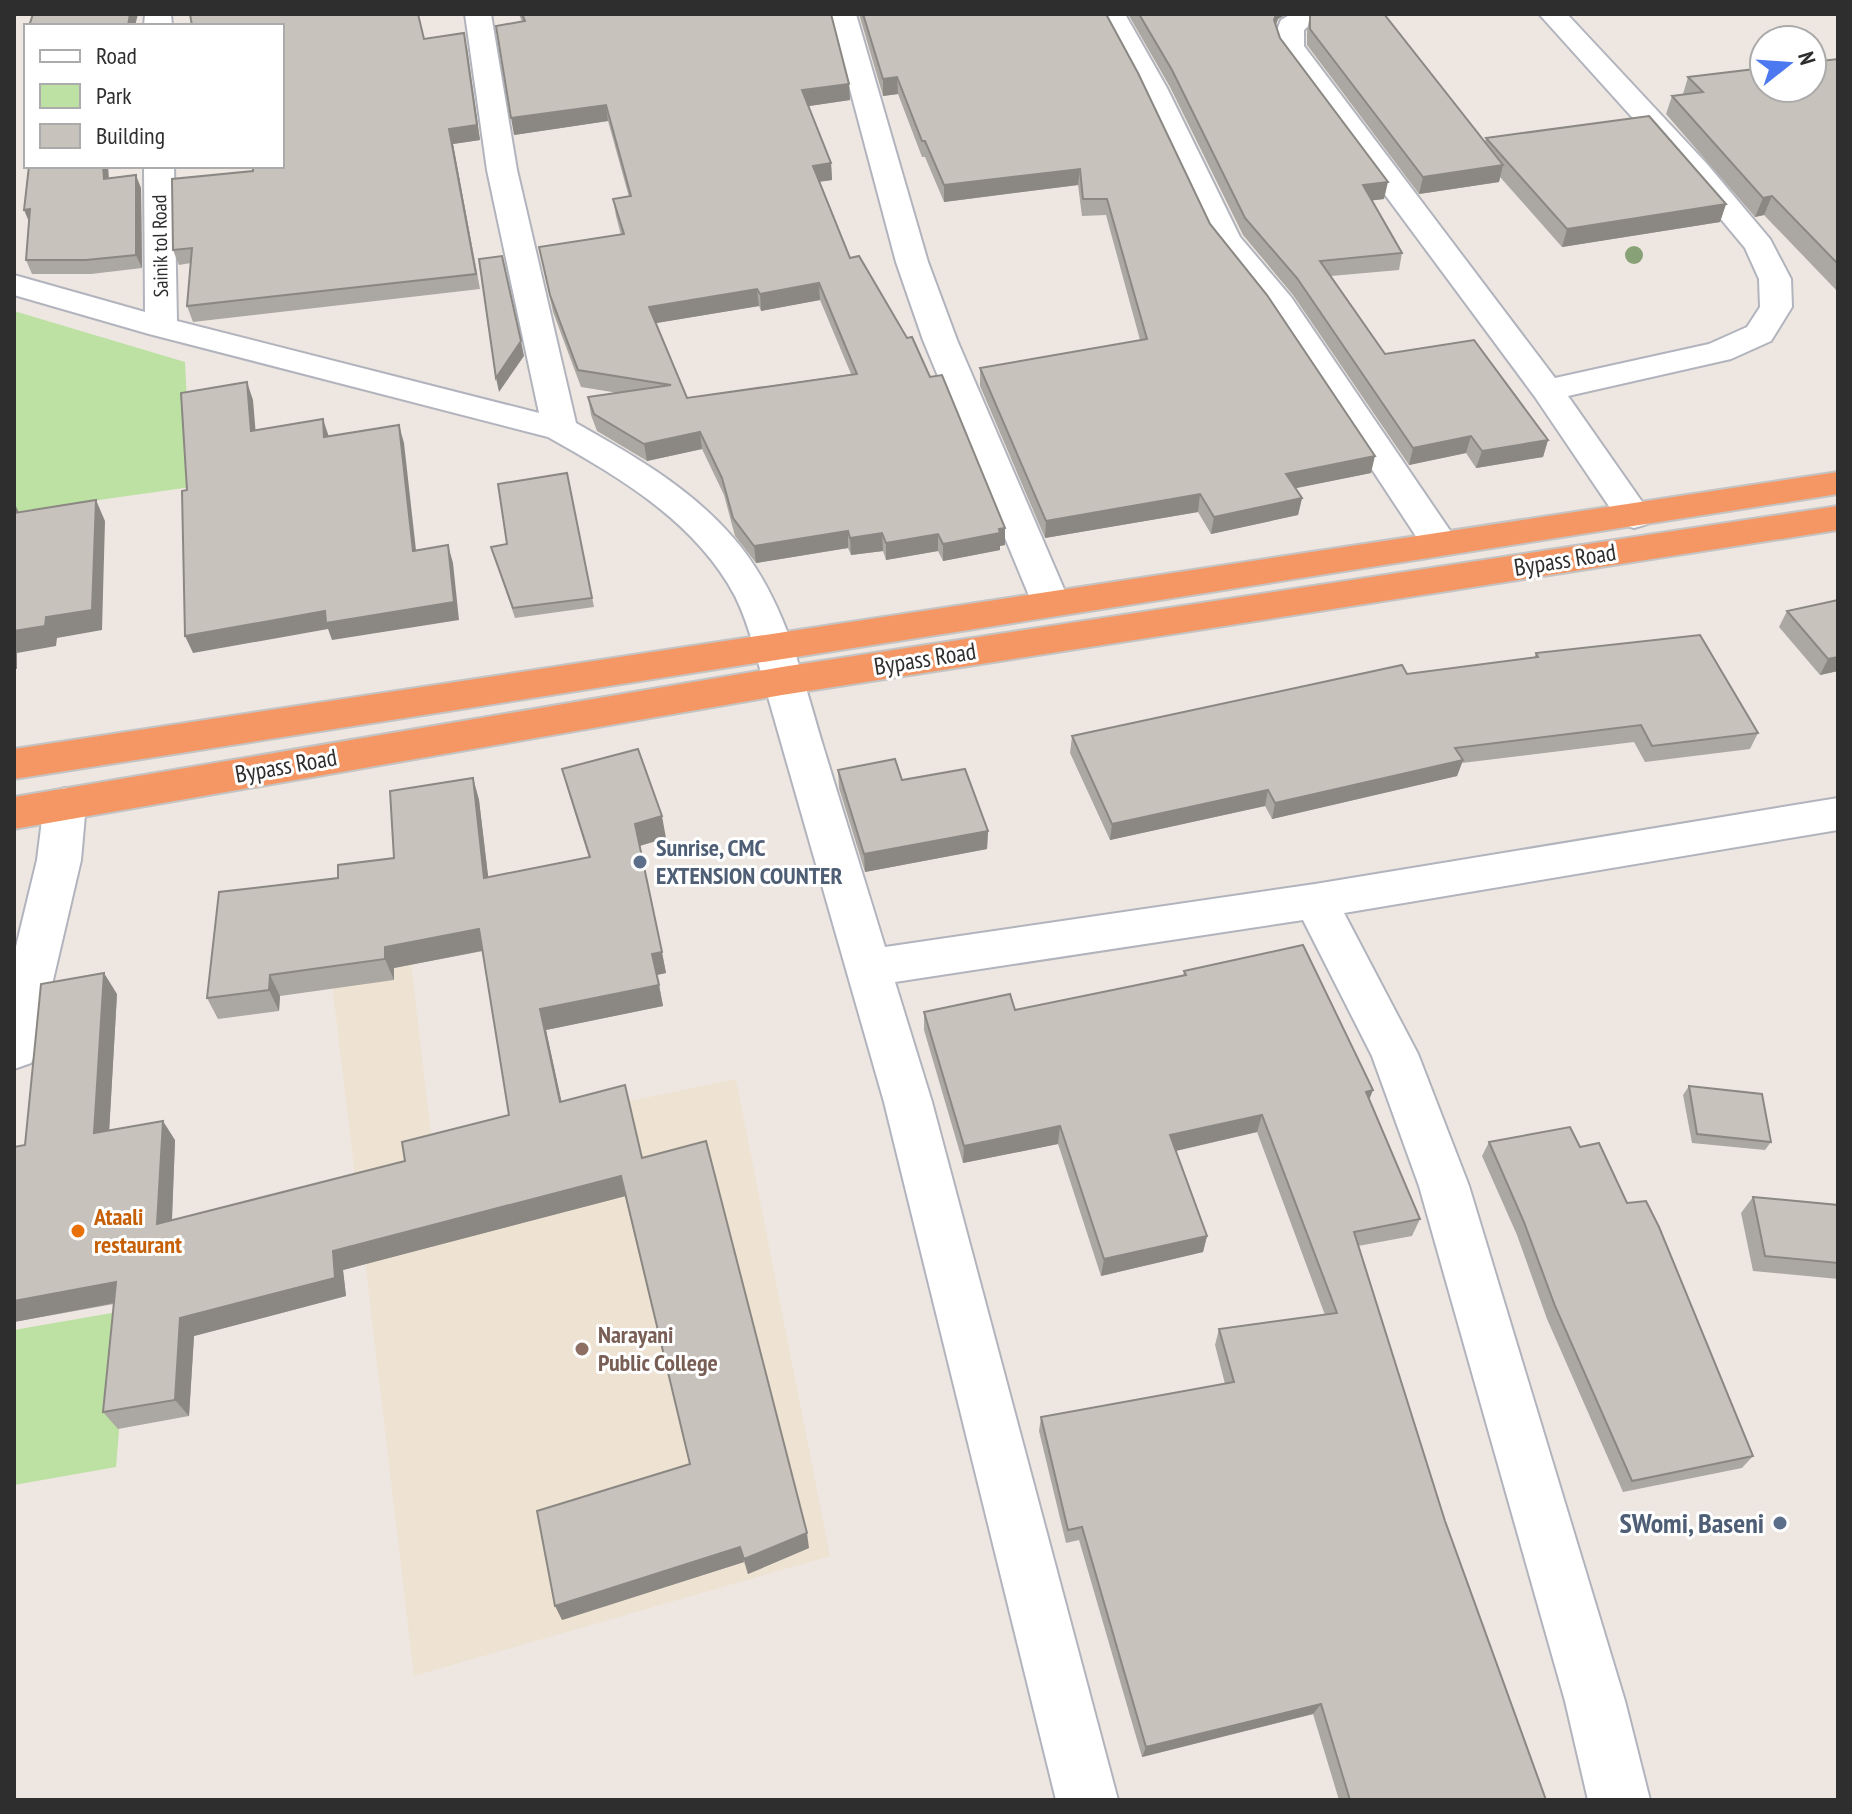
<svg xmlns="http://www.w3.org/2000/svg" width="1852" height="1814" font-family="'PT Sans Narrow',sans-serif">
<rect width="100%" height="100%" fill="#eee7e1"/>
<path fill="#eee3d2" d="M403,862V895L432,1142L736,1079L830,1556L414,1676L320,881Z"/>
<path fill="#bce1a2" d="M14,311L185,362L191,487L14,512Z
M129,1310L116,1467L14,1485V1330Z"/>
<g fill="none" stroke-linecap="round" stroke-linejoin="round">
<g stroke="#b1b4bd" stroke-width="4">
<path id="minor" d="M145,14H171L172,26H144Z
M465,14H491L517,170L576,423C631,454 687,486 729,533C784,593 801,673 824,749C844,815 865,881 885,947L1315,884L1838,798V830L1344,913L1418,1054L1469,1186L1625,1701L1650,1800H1588L1565,1701L1419,1186L1372,1056L1303,920L895,982L932,1102L1118,1800H1056L884,1102L754,648C749,630 743,612 735,596C695,521 619,477 548,437L149,334L14,295V275L145,312L144,166H174L177,321L539,413L487,170Z
M830,14H856L928,262L957,340L1070,603L1064,612L1051,616L1038,612L1032,603L923,340L896,262Z
M1099,14H1125L1167,88L1240,237L1291,297L1453,535L1459,544L1453,553L1440,556L1427,553L1267,310L1210,240L1139,88Z
M1291,14H1322L1304,30V46L1555,378L1709,344L1747,327L1760,307L1759,279L1745,248L1685,176L1539,14H1567L1707,164L1770,239L1791,279L1792,307L1771,341L1731,359L1568,396L1652,516L1647,524L1634,528L1621,524L1535,397L1280,53L1274,37L1281,20Z
M65,788L80,793L86,804L81,860L37,1049L31,1063L14,1069V955L37,860L44,804L50,793Z"/>
</g>
<g stroke="#c4c4c4" stroke-width="4">
<path id="highway" d="M1838,472V494L14,779V749Z
M1838,506V530L782,695L14,829V797L782,667Z"/>
</g>
<use href="#minor" fill="#fff" fill-rule="evenodd"/>
<use href="#highway" fill="#f59765" fill-rule="evenodd"/>
</g>
<circle fill="#88a177" cx="1634" cy="255" r="9"/>
<path fill="#aba7a2" fill-rule="evenodd" d="M519,14H831L849,84L850,100L808,106L831,163L832,180L820,182L850,258L1005,545L1000,546V550L943,561L938,551L886,560L883,551L851,555L848,548L756,563L735,536L724,495L702,449L647,461L597,431L591,415L588,397L618,393L581,387L553,312L539,247L621,235L616,216L613,199L629,197L608,121L514,135L522,22ZM820,300L851,374L687,398L655,323L759,306L761,311Z
M859,14H1106L1210,224L1371,473L1295,488L1302,498L1298,515L1211,534L1198,512L1045,538L980,386V368L1140,340L1106,215L1082,216L1078,185L944,202L925,157H922L898,94L883,96Z
M1128,14H1286L1278,19L1276,25L1280,38L1384,199L1372,200L1402,253L1399,270L1331,276L1385,354L1548,440L1543,457L1476,468L1466,453L1409,465L1293,295L1243,235L1170,87Z
M1310,15L1485,142L1486,138L1726,204L1720,222L1562,247L1500,177L1499,182L1419,194L1307,45V31Z
M424,39L467,47L480,140L453,144L480,289L193,322L187,306L191,263L179,265L173,250L253,171Z
M1838,59V292L1764,215L1755,217L1666,114L1672,96L1683,94L1688,77Z
M108,166L109,178L141,188L142,268L91,274H32L26,260L29,222Z
M567,473L594,607L515,618L491,547L507,544Z
M1787,611L1838,671L1820,675L1779,627Z
M1536,653L1758,733L1750,749L1645,762L1634,742L1462,763L1457,776L1272,819L1265,806L1110,840L1070,753L1072,736L1407,674L1534,658Z
M562,769L666,838L640,846L666,973L657,975L663,1006L546,1030L561,1101L642,1158L809,1548L748,1574L744,1562L562,1620L690,1464L625,1196L343,1270L346,1296L194,1336L189,1416L118,1429L103,1412L114,1304L14,1322L25,1145L117,994L109,1130L175,1140L172,1220L405,1161L509,1115L483,951L394,968V980L280,996L279,1011L218,1019L207,998L338,878L394,858L473,778L479,800L488,877L589,858L568,791Z
M838,770L902,780L988,831L987,849L865,872L839,788Z
M1184,971L1369,1100L1420,1219L1412,1236L1358,1246L1445,1521L1546,1800H1339L1313,1714L1142,1757L1079,1540L1066,1543L1039,1431L1041,1417L1225,1384L1215,1345L1219,1329L1325,1315L1257,1132L1176,1151L1207,1236L1203,1252L1101,1276L1058,1144L963,1163L924,1030V1012L1015,1010L1183,976Z
M1689,1086L1771,1142L1765,1150L1692,1143L1683,1095Z
M1489,1142L1580,1147L1627,1203L1753,1456L1742,1468L1623,1492L1547,1319L1517,1235L1482,1156Z
M1753,1197L1838,1205V1279L1753,1271L1741,1213Z"/>
<path fill="#8b8884" d="M130,14H138L135,26H128Z
M1276,14H1286L1278,19L1271,36L1274,20Z
M464,33L480,140L453,144L480,289L449,129Z
M897,77L898,94L883,96V79Z
M849,84L850,100L803,107L802,90Z
M606,105L608,121L514,135L511,118Z
M831,163L832,180L814,182L813,166Z
M1503,165L1499,182L1419,194L1423,177Z
M103,166H108L109,192L104,179Z
M1080,169L1078,185L944,202V185Z
M136,175L141,188L142,268L136,255Z
M1388,182L1384,199L1360,202L1363,185Z
M1772,196L1764,215L1755,217L1763,198Z
M1726,204L1720,222L1562,247L1567,229Z
M30,209V224L24,210Z
M819,283L820,300L761,311L760,294Z
M757,289L759,306L651,324L649,307Z
M521,341L524,356L499,392L496,378Z
M247,382L253,400L257,448L251,431Z
M323,419L329,437H324Z
M399,425L404,443L418,568L413,551Z
M700,432L702,449L647,461L644,444Z
M1471,436L1466,453L1409,465L1413,448Z
M1548,440L1543,457L1476,468L1482,451Z
M1375,456L1371,473L1282,491L1286,474Z
M1200,494L1198,512L1045,538L1046,521Z
M1302,498L1298,515L1211,534L1214,517Z
M96,500L105,521L102,630L57,638L56,646L17,653V669H14V631Z
M14,502L20,515L14,525Z
M1005,528V545L1000,546V550L943,561V544Z
M848,531V548L756,563L754,546Z
M882,533L883,551L851,555L850,538Z
M938,534V551L886,560V543Z
M448,545L453,563L459,620L332,640L328,629L193,653L185,636L325,611Z
M1838,657V671L1820,675L1828,659Z
M1463,760L1457,776L1272,819L1275,803Z
M473,778L479,800L491,900L484,878Z
M1268,790L1265,806L1110,840L1112,824Z
M662,816L666,838L639,846L635,824Z
M988,831L987,849L865,872L864,854Z
M479,929L486,950L394,968V980L385,959V947Z
M662,952L666,973L656,975L652,954Z
M104,973L117,994L108,1152L94,1133Z
M270,975L280,996L279,1011L269,990Z
M659,985L663,1006L546,1030L566,1122L560,1102L540,1009Z
M1373,1090L1366,1108V1092Z
M1262,1115L1257,1132L1166,1153L1170,1135Z
M163,1121L175,1140L171,1243L157,1224Z
M1060,1126L1058,1144L963,1163L964,1146Z
M621,1176L626,1196L343,1270L346,1296L194,1336L189,1416L175,1400L180,1318L333,1251Z
M1207,1236L1203,1252L1101,1276L1104,1259Z
M116,1282L130,1300L14,1322V1301Z
M807,1533L809,1548L748,1574L744,1559Z
M740,1547L744,1562L562,1620L555,1606Z
M1321,1704L1313,1714L1142,1757L1146,1747Z"/>
<path fill="#c7c2bc" stroke="#8b8884" stroke-width="2" fill-rule="evenodd" d="M33,14H130L128,26H29Z
M190,14H418L424,39L464,33L477,125L449,129L476,274L187,306L192,248L173,250L172,179L253,171V166H282V26H192Z
M522,14H831L849,84L802,90L831,163L813,166L850,258L859,256L907,338L912,337L930,377L942,375L1005,528L999,529L1000,533L943,544L938,534L886,543L882,533L850,538L848,531L754,546L733,518L722,478L700,432L644,444L594,414L588,397L671,385L578,370L550,295L539,247L624,234L613,199L631,196L606,105L511,118L496,26L525,21ZM819,283L857,374L687,398L649,307L757,289L760,294Z
M863,14H1106L1138,73L1210,224L1267,295L1375,456L1286,474L1302,498L1214,517L1200,494L1046,521L980,368L1147,339L1107,199H1083L1080,169L944,185L925,141H922L897,77L883,79Z
M1139,14H1276L1274,20L1280,38L1388,182L1363,185L1402,253L1320,261L1385,354L1474,340L1548,440L1482,451L1471,436L1413,448L1297,278L1245,218L1172,70Z
M1311,14H1384L1503,165L1423,177L1310,29V15Z
M1838,59V264L1772,196L1763,198L1672,96L1703,92L1688,77L1764,68V88H1812V62Z
M1649,116L1726,204L1567,229L1486,138Z
M29,166H103L104,179L136,175V255L86,260H26L30,209L24,210Z
M502,256L521,341L496,378L479,259Z
M247,382L251,431L323,419L324,437L399,425L413,551L448,545L454,602L326,623L325,611L185,636L182,491L187,490L181,393Z
M567,473L592,598L513,608L491,547L507,544L498,484Z
M96,500L92,610L46,617L45,626L14,631V513Z
M1838,600V657L1828,659L1787,611Z
M1700,635L1758,733L1652,746L1641,725L1455,748L1463,760L1275,803L1268,790L1112,824L1072,736L1402,665L1407,674L1538,657L1536,653Z
M638,749L662,816L635,824L662,952L652,954L659,985L540,1009L560,1102L625,1085L642,1158L706,1141L807,1533L744,1559L740,1547L555,1606L537,1511L690,1464L621,1176L333,1251L335,1278L180,1318L175,1400L103,1412L116,1282L14,1301V1147L25,1145L41,984L104,973L94,1133L163,1121L157,1224L405,1161L402,1142L509,1115L479,929L385,947V959L270,975L269,990L207,998L219,892L338,878V865L394,858L390,791L473,778L484,878L590,857L562,769Z
M895,759L902,780L965,769L988,831L864,854L838,770Z
M1303,945L1373,1090L1366,1092L1420,1219L1354,1232L1445,1521L1546,1800H1350L1321,1704L1146,1747L1082,1527L1068,1530L1041,1417L1234,1382L1219,1329L1337,1313L1262,1115L1170,1135L1207,1236L1104,1259L1060,1126L964,1146L924,1012L1010,994L1015,1010L1186,975L1184,971Z
M1689,1086L1762,1094L1771,1142L1697,1134Z
M1570,1127L1580,1147L1599,1143L1627,1203L1646,1201L1659,1227L1753,1456L1632,1481L1555,1306L1524,1222L1489,1142Z
M1753,1197L1838,1205V1263L1765,1256Z"/>
<g fill="#5c6f8a" stroke="#fff" stroke-width="3">
<circle cx="640" cy="862" r="8"/>
<circle cx="1780" cy="1523" r="8"/>
</g>
<circle fill="#e8710a" stroke="#fff" stroke-width="3" cx="78" cy="1231" r="8"/>
<circle fill="#8d6e63" stroke="#fff" stroke-width="3" cx="582" cy="1349" r="8"/>
<g text-anchor="middle" stroke-width="6" stroke-linejoin="round" paint-order="stroke">
<g font-size="20" fill="#2e2e2e" stroke="#fff">
<text transform="translate(160 246) rotate(-91)" y="7">Sainik tol Road</text>
</g>
<g font-size="24" fill="#2e2e2e" stroke="#fff">
<text transform="translate(1565 560) rotate(-9)" y="8">Bypass Road</text>
<text transform="translate(925 659) rotate(-9)" y="8">Bypass Road</text>
<text transform="translate(286 766) rotate(-10)" y="8">Bypass Road</text>
</g>
<g font-size="24" font-weight="bold" fill="#4e5e75" stroke="#fff" text-anchor="start">
<text x="656" y="856">Sunrise, CMC<tspan x="656" dy="28">EXTENSION COUNTER</tspan></text>
</g>
<g font-size="24" font-weight="bold" fill="#c56008" stroke="#fff" text-anchor="start">
<text x="94" y="1225">Ataali<tspan x="94" dy="28">restaurant</tspan></text>
</g>
<g font-size="24" font-weight="bold" fill="#785e54" stroke="#fff" text-anchor="start">
<text x="598" y="1343">Narayani<tspan x="598" dy="28">Public College</tspan></text>
</g>
<g font-size="28" font-weight="bold" fill="#4e5e75" stroke="#fff" text-anchor="end">
<text x="1764" y="1533">SWomi, Baseni</text>
</g>
</g>
<rect width="1852" height="1814" fill="none" stroke="#2e2e2e" stroke-width="32"/>
<rect x="24" y="24" width="260" height="144" fill="#ffffff" stroke="#ababab" stroke-width="2"/>
<rect x="40" y="50" width="40" height="12" fill="#ffffff" stroke="#ababab" stroke-width="2"/>
<text x="96" y="64" font-size="24" fill="#2e2e2e">Road</text>
<rect x="40" y="84" width="40" height="24" fill="#bce1a2" stroke="#ababab" stroke-width="2"/>
<text x="96" y="104" font-size="24" fill="#2e2e2e">Park</text>
<rect x="40" y="124" width="40" height="24" fill="#c7c2bc" stroke="#ababab" stroke-width="2"/>
<text x="96" y="144" font-size="24" fill="#2e2e2e">Building</text>
<g transform="translate(1788 64) rotate(73)"><circle r="38" fill="#ffffff" stroke="#ababab" stroke-width="2"/>
<path d="M0-6L14 30L0 20L-14 30Z" fill="#4c79f0"/>
<text y="-12" font-size="22" font-weight="bold" text-anchor="middle" fill="#2e2e2e">N</text>
</g>
</svg>
